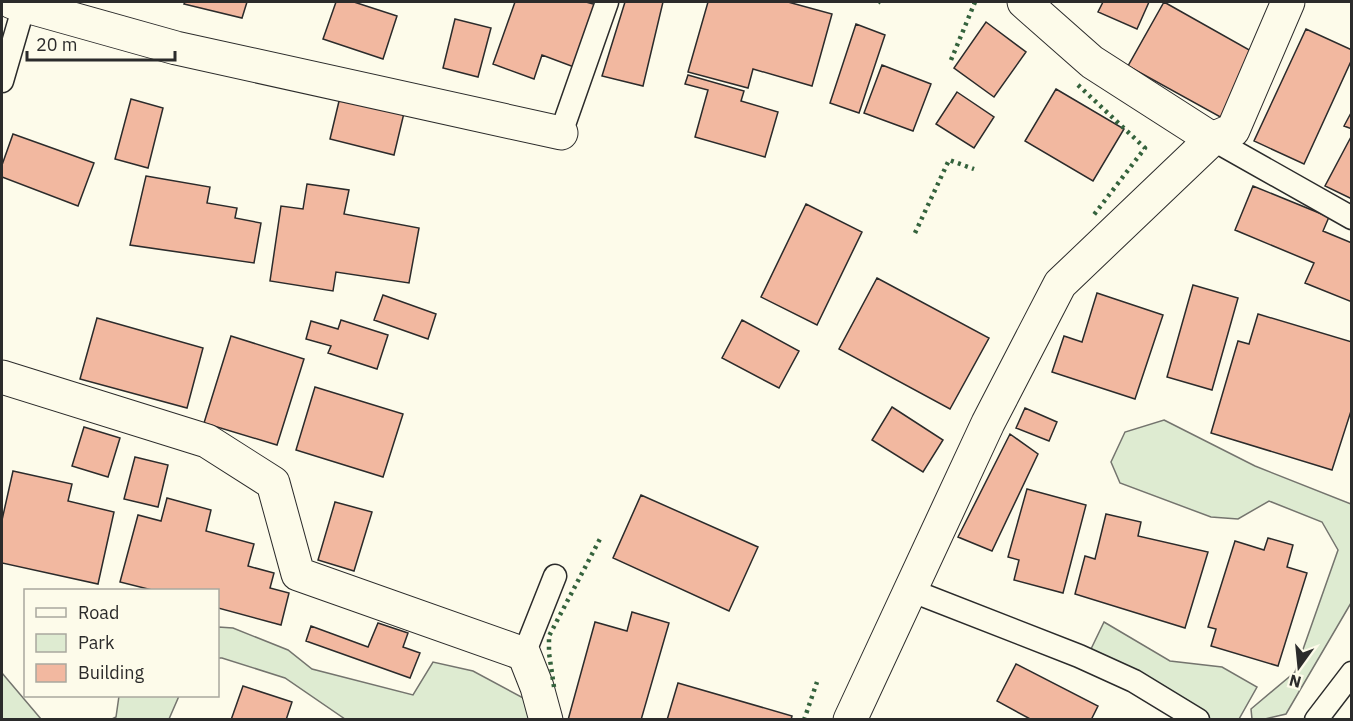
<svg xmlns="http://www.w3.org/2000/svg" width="1353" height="721" font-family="'IBM Plex Sans',sans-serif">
<rect width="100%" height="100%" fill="#fdfbea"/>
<path fill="#deebd1" stroke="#74746e" stroke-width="1.5" d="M1164,420L1255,466L1351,504V603L1286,714L1265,719H1252L1251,709L1295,672L1338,550L1322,522L1269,501L1238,519L1211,517L1120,483L1111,462L1125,432Z
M1104,622L1170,661L1222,667L1257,687L1239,719H1199L1091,649Z
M218,627L233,628L288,650L312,669L413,695L433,662L473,671L527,700L532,719H345L285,678L222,658H218Z
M2,673L41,719H2Z
M119,696H179L169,719H112L116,717Z"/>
<path fill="#f2b8a0" stroke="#2b2b2b" stroke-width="1.5" d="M185,2H247L242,18L184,4Z
M336,2H354L397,16L383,59L323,39Z
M515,2H586L597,5L574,67L542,55L534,79L493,64Z
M625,2H663L643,86L602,76Z
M708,2H788L832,14L812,86L753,69L748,88L688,72Z
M1103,2H1149L1137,29L1098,12Z
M1164,2L1260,56L1224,119L1128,66Z
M455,19L491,28L478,77L443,68Z
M986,22L1026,52L994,97L954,68Z
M856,24L885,35L859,113L830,103Z
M1306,29L1352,50V59L1304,164L1254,141Z
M882,65L931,84L913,131L864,113Z
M688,75L744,91L741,101L778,112L765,157L695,137L708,90L685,84Z
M1056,89L1124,129L1093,181L1025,141Z
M957,92L994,117L974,148L936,124Z
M340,97L404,113L394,155L330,139Z
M131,99L163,108L148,168L115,159Z
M1352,111V129L1344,126Z
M13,134L94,163L78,206L2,177V165Z
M1352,135V199L1325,186Z
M146,176L210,187L207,203L237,208L235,218L261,223L254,263L130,245Z
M307,184L349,190L344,214L419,228L409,283L336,272L333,291L270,281L281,206L303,209Z
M1253,186L1329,217L1323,231L1352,243V302L1305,283L1314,263L1235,230Z
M806,204L862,232L817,325L761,297Z
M877,278L989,338L950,409L839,349Z
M1193,285L1238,298L1212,390L1167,377Z
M1097,293L1163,315L1135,399L1052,372L1064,336L1082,342Z
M383,295L436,314L428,339L374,320Z
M1258,314L1352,342V408L1332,470L1211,433L1238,341L1249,344Z
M97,318L203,348L187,408L80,379Z
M341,320L388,335L377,369L328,353L331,346L306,339L311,321L338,329Z
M742,320L799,351L779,388L722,358Z
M231,336L304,359L277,445L204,423Z
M315,387L403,414L383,477L296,450Z
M892,407L943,440L923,472L872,440Z
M1025,408L1057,422L1049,441L1016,428Z
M84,427L120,438L108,477L72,466Z
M1010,434L1038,454L992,551L958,537Z
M135,457L168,465L158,507L124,499Z
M13,471L72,484L68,501L114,512L98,584L2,563V520Z
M1027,489L1086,505L1063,593L1014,580L1019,560L1008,557Z
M641,495L758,547L729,611L613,558Z
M167,498L211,510L206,531L254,544L248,566L274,573L270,588L289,593L281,625L218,608V590H152L120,582L138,515L161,521Z
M335,502L372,512L354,571L318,560Z
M1106,514L1141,522L1138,536L1208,552L1185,628L1075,594L1085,556L1095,559Z
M1268,538L1293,545L1287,567L1307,573L1278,666L1211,646L1216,629L1208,627L1235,541L1264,550Z
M632,612L669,623L641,720H568L595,622L627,631Z
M378,623L408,633L403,647L420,653L410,678L306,641L311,626L368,647Z
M1016,664L1098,706L1091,720H1032L997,701Z
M678,683L792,716L791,720H667Z
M243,686L292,702L286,720H231Z"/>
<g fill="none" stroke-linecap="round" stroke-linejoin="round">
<g stroke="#2b2b2b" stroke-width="25">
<path id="service" d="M2,81L25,2
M561,133L607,2
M1212,139L1352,218
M910,590L1079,656L1134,681L1198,720
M524,654L555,576
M1316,720L1352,673"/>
</g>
<g stroke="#2b2b2b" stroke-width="35">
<path id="minor" d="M12,2L176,48L561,133
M1024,2L1092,62L1212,139
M2,377L207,441L273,483L298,574L524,654L537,687L546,720
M850,720L988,423L1060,284L1212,139L1233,130L1288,2"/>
</g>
<use href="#service" stroke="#fdfbea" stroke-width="22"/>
<use href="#minor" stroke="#fdfbea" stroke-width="33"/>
<path stroke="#34623c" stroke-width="4.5" stroke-dasharray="3 4.5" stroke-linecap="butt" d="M878,3L879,2
M951,60L975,2
M1078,85L1145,148L1093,216
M915,233L949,160L974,169
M554,687L549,653V636L601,537
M804,720L817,682"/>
</g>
<rect width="1353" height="721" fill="none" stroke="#2b2b2b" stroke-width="6"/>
<rect x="24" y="589" width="195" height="108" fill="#fdfbea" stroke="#a9a89e" stroke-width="1.5"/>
<rect x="36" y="608" width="30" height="9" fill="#fdfbea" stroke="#a9a89e" stroke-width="1.5"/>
<text x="78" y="619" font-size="18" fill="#2b2b2b">Road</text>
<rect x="36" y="634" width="30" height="18" fill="#deebd1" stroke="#a9a89e" stroke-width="1.5"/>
<text x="78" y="649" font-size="18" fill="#2b2b2b">Park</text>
<rect x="36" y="664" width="30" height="18" fill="#f2b8a0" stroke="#a9a89e" stroke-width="1.5"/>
<text x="78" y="679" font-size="18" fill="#2b2b2b">Building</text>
<g transform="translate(1299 667) rotate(195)" stroke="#fdfbea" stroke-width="4.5" paint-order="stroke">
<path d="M0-4.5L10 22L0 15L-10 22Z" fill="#2b2b2b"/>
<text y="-9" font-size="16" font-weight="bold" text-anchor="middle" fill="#2b2b2b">N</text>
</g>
<path d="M27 51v9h148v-9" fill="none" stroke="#2b2b2b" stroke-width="3"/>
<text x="36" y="51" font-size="18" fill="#2b2b2b" stroke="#fdfbea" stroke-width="4.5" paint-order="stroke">20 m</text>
</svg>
